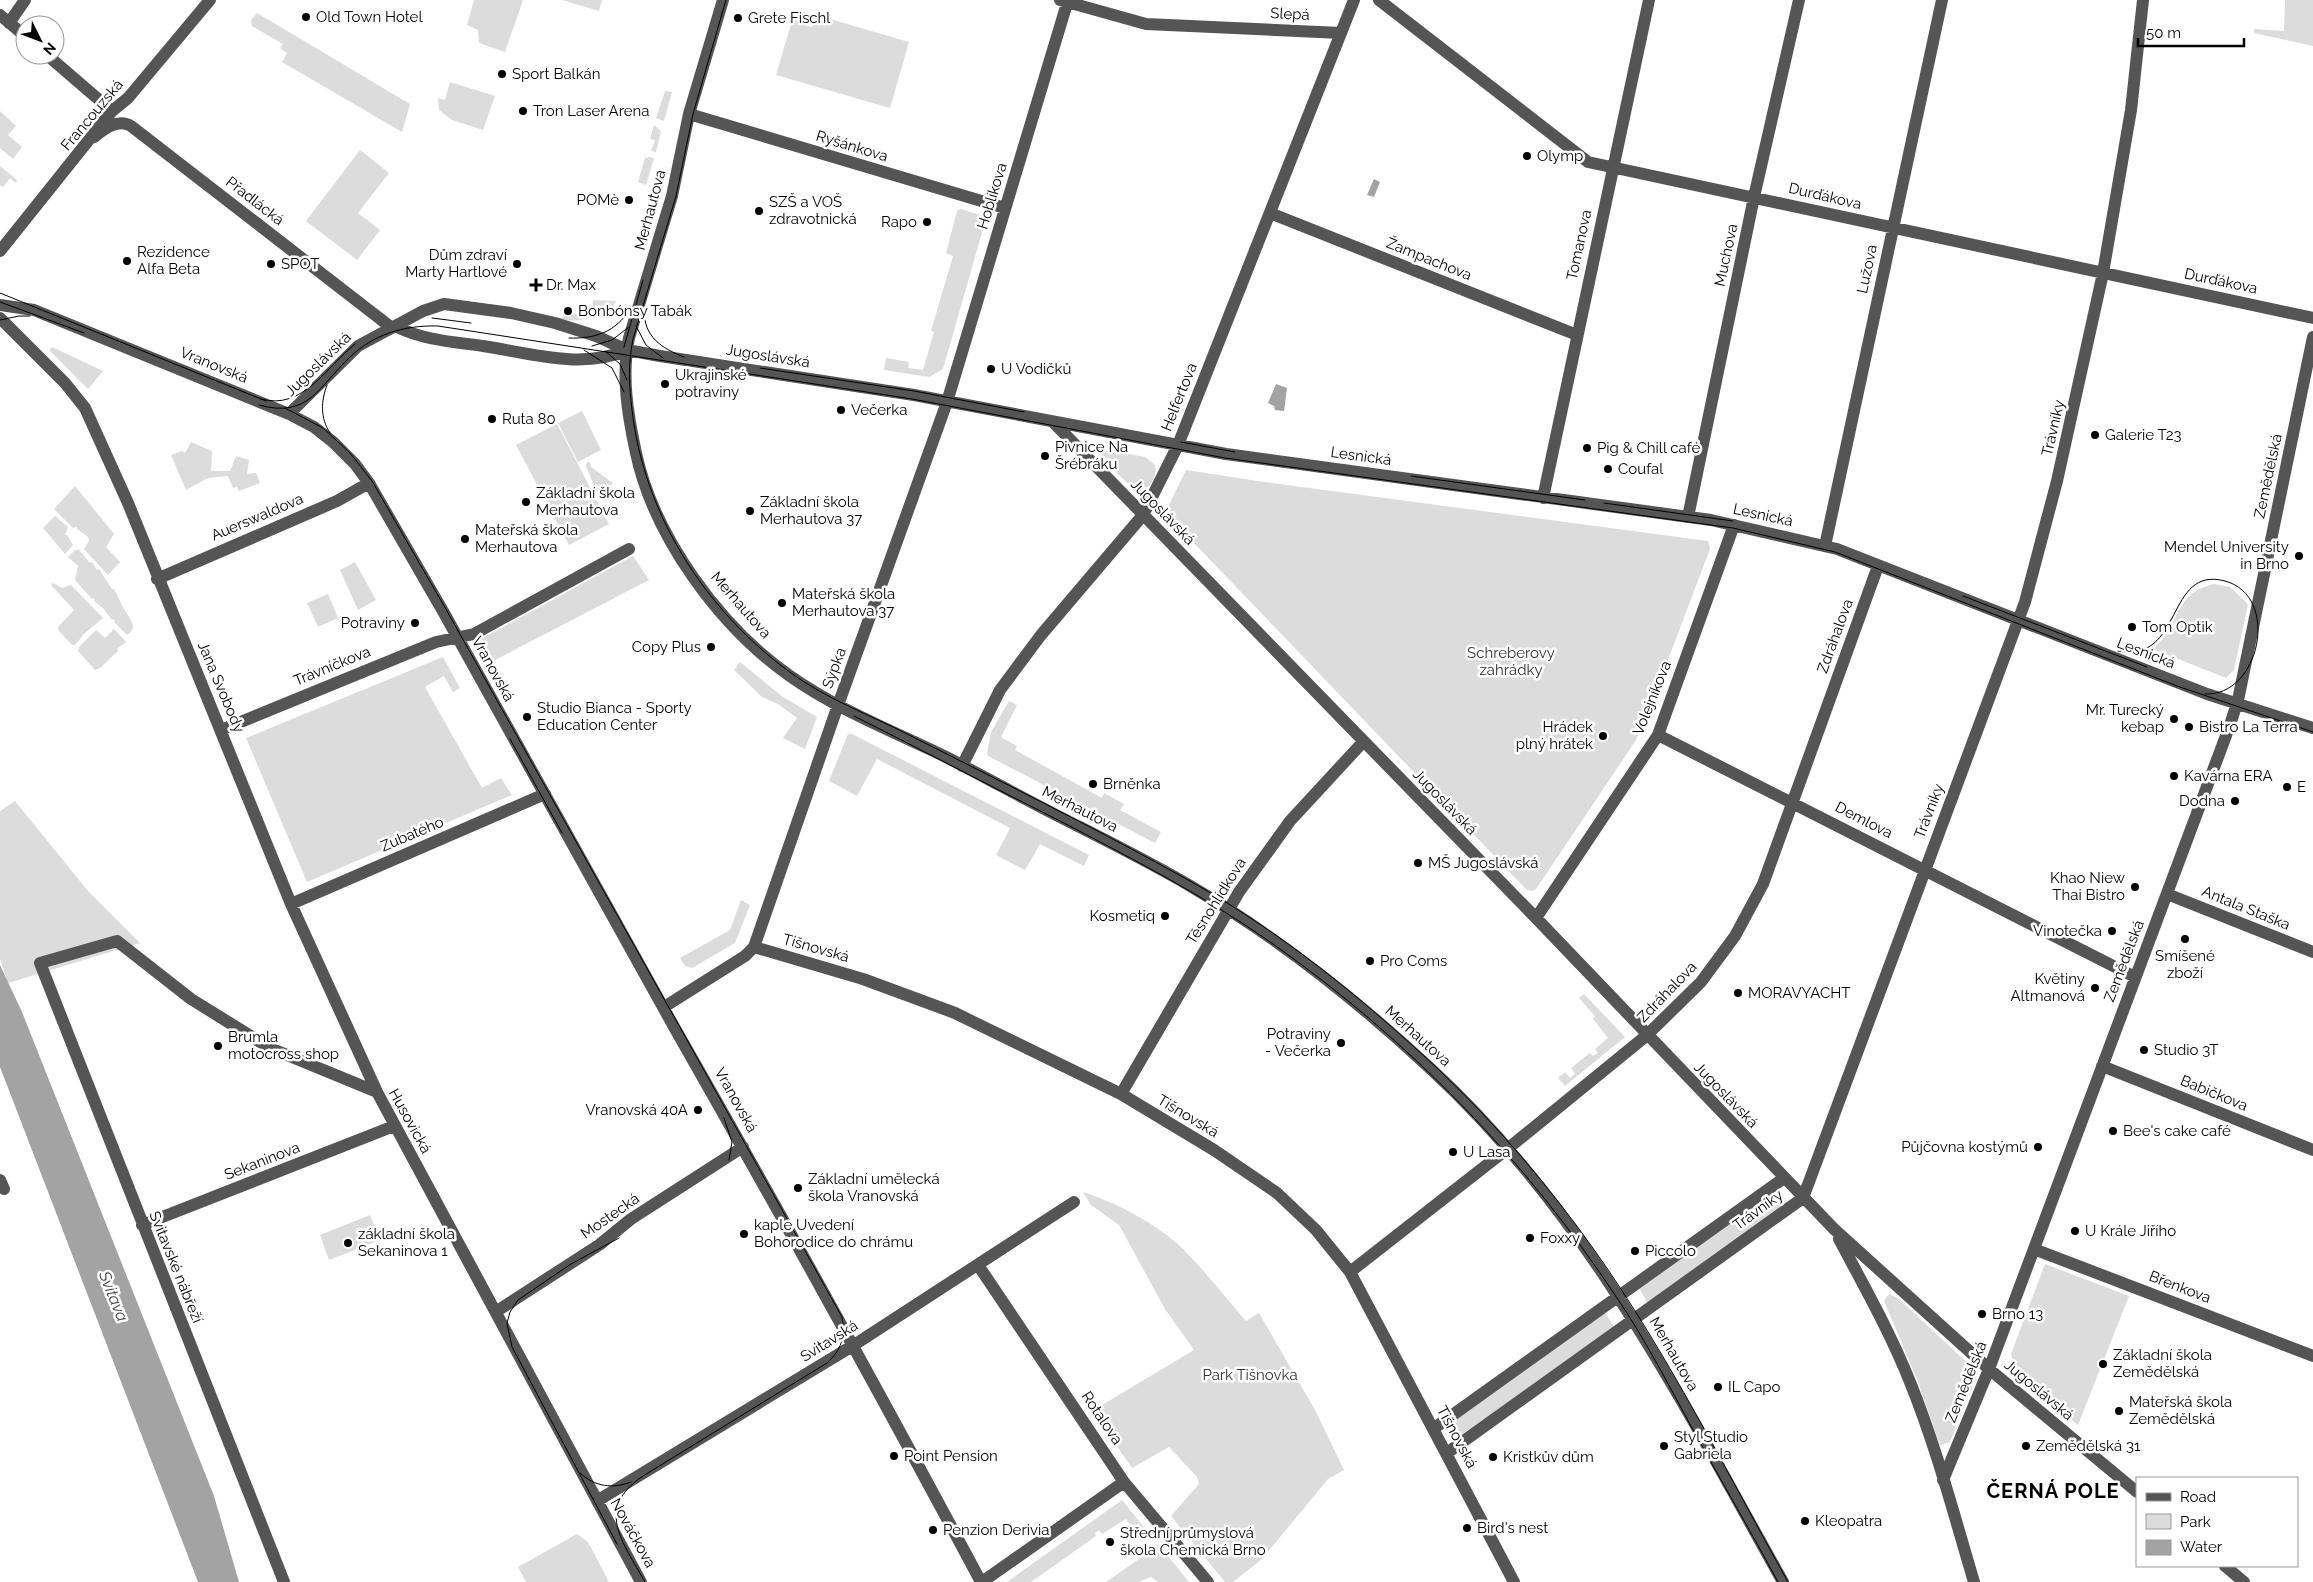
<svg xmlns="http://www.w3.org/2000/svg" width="2313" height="1582" font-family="Raleway,sans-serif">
<rect width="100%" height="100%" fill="#fff"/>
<path fill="#dcdcdc" d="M474,0H523L505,52L479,43L478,30L467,25Z
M562,0H602L599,11Z
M2285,0H2313V46L2254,33V29L2284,31Z
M795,10L805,12L801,24L812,27L816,15L909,42L890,108L776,75Z
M257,13L410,104L402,132L282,62L287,53L280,48L283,44L252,26L251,20Z
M450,82L495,96L483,130L452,120L439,110L438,98L445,100Z
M665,91L672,92L664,121L656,118Z
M0,111L16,126L8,135L22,147L13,159L0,148Z
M654,125L661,131L656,152L651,151L655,140L650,139Z
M360,150L389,173L358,213L380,230L357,260L306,221Z
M649,157L654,158L646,185L638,182L645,158Z
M0,166L17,180L16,183L10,178L3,187L0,185Z
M961,209L980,215L985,222L943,369L929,377L884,370L886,358L909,362L908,368L923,370L934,332L931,331L953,256L946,253L957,211Z
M593,300L617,301C603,316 581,324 561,319L566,312L572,313L573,315L592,309Z
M52,347L103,371L88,389L49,350Z
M582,411L601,450L578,462L558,423Z
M557,424L609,524L569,545L516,445Z
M191,442L212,451L211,471H230L236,456L249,460L247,474L256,473L260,483L239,491L237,487L233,488L228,476L208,478L186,490L171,455L182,451L185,453Z
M1109,450L1145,457L1155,465L1156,471C1146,512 1117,472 1103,458L1102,453Z
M587,462H590L591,467L613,483L606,490L597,493L586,466Z
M1186,470L1264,482L1708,541L1710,549L1647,715L1636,740L1536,889L1532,891L1527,890L1168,516L1167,509Z
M75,486L114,534L106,547L120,562L108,575L84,549L89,541L88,537L77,529V527L73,528L54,509Z
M55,516L68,527L65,535H67L73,545L65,554L43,528Z
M75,550H79L90,563L92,562L97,570L99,569L112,589H114C118,596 121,604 124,609C128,617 140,627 127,635L114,622L115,620L111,619L103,608L94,601V598L92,599L75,580L78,566L68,557Z
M633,556L649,580L493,661L481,639Z
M355,562L376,600L358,610L340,570Z
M53,583L62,588L71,585L103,618L85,633L75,645H72L58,630V627L74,610L51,585Z
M2214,584L2230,587L2248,604L2234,670L2226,678L2153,649C2182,625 2172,594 2214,584Z
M328,594L338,618L318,627L307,603Z
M114,629L126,642L117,649L118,651L100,668L95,670L78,651L79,647L96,630L105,638Z
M443,657L460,688L453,692L444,676L425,687L482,788L501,778L512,795L307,882L246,738Z
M740,662L783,697L817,717L805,749L783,738L797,718L778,704L762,697L734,670Z
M1009,701L1017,705L1001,737L1017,746L1015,750L1102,798L1104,793L1124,804L1120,810L1161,832L1155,843L988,756L987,753L991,732Z
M848,734H852L1089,855L1084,866L1040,844L1025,870L996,855L1010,828L877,759L857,796L829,781Z
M15,801L88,891L140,943L8,983L0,959V811Z
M741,900L750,905L735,943L692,968L685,966L680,958L730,930Z
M1584,994L1625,1037L1565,1086L1558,1078L1565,1072L1570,1078L1575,1074L1571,1068L1590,1053L1593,1056L1598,1053L1595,1049L1608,1038L1593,1019L1595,1016L1579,998Z
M1083,1192C1115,1202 1159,1225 1183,1249C1205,1271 1225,1297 1246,1321L1259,1313L1315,1410L1344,1470L1328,1479L1262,1559L1233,1582H1225L1171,1516L1199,1484L1197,1477L1169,1447L1132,1468L1092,1411L1194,1350L1165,1309L1119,1225L1091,1205Z
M1772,1192L1787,1203L1648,1304L1639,1288Z
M370,1215L380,1240L329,1260L320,1235Z
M2045,1264L2129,1296L2078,1425L2017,1374L2011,1354Z
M1889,1294L1898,1298L1978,1373L1950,1442L1940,1445L1917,1379L1884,1301Z
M1605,1313L1615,1328L1455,1439L1448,1424Z
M1122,1500L1151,1536L1142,1542L1126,1519L1102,1534L1099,1530L1095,1533L1096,1536L1031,1582H1007Z
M577,1534L588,1542L609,1582H526L518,1567Z
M1159,1545L1189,1582H1158L1151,1577L1138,1582H1106Z"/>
<path fill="#a3a3a3" d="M1374,179L1380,182L1374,197L1367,195Z
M1276,384L1287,388L1284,411L1275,410L1274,406L1268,403Z
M0,965L22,1012L214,1496L239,1582H198L0,1067Z"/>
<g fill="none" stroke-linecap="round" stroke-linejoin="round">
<path stroke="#555" stroke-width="12" d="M723,0L689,114L672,196L629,338C621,376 628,416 636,453C654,537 720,627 790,676C838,710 895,732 948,758C985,777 1021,797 1058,816C1103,839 1148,861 1192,887C1279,938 1358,1001 1432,1070C1588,1214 1681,1400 1783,1582
M1060,0L1146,24L1341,33
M1379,0L1588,162L2313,318
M0,15L25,36
M9,23L25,0
M47,55L112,111
M689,114L1005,208
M94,137C104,129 118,118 131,126L392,328
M1270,213L1577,335
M0,251L112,111L128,98L210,0
M0,305L34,310L289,414L314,427L333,442L355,464L369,483L444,613L673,1025C778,1209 881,1395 981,1582
M0,318L65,383L85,408L128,503L291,904L377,1092L641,1582
M397,327C423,340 454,342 483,346C528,353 583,370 627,350
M289,414L358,346L423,311L444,304L511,313L555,323L596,336L627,350L660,356L914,395L1226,454L1711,520L1837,549L2207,694L2313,728
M1053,422L1536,918L1834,1229L1989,1369L2137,1492
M1543,498L1649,0
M1688,517L1754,197L1799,0
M1825,546L1942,0
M157,579L337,501L369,483
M221,730L436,642L474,634L629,549
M1658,735L2135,977
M962,766L1000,690L1041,635L1143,515L1178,445L1354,0
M2167,894L2313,952
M291,904L545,794
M1536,918L1658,735L1734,525
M754,947L863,979L955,1013L1121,1094L1214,1150L1277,1193L1316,1230L1350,1272L1514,1582
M664,1007L745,956L754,947L837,708L947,402L1068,0
M2102,1066L2313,1150
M1121,1094L1239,892L1290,821L1363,742
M0,1180L4,1189
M142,1225L394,1126
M1839,1239C1864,1286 1890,1332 1910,1382C1936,1446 1954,1515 1974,1582
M2034,1249L2313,1356
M978,1265L1124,1482L1208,1582
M1350,1272L1511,1146L1646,1036L1701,982L1735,936L1763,884L1878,566
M497,1311L599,1245L631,1219L743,1147
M1433,1429L1784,1178
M1447,1453L1803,1198L2025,602L2057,481L2103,273L2131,110L2143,0
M1943,1480L1989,1369L2230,725L2238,700L2313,337
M597,1501L854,1345L1074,1202
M2225,1566L2244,1582
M284,1582L40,963L117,941L191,999L270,1048L377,1092
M982,1582L1124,1482"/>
<path stroke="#000" stroke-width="1" d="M726,0L693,114L676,196L633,339C628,363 629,386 632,410C644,514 704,608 787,670C825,699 871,715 913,737C1006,784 1099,830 1190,881C1281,932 1362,998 1438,1069C1496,1124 1549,1186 1595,1251C1668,1354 1726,1471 1788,1582
M0,293L266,401
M0,302L84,333
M644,310C644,337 661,348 684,357
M432,318L471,323
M0,320L19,316H30
M636,326L646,345L663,358
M569,338C595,339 616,332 630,309
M592,346L612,340L629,327
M624,347L643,280
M584,350L612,368L624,392
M605,351L620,364L627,380
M760,368L914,391L1024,412
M327,385C321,401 320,418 330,433
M261,399C303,411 327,366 355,344
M259,405C309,419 319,386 350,357C374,334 405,325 438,326L912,399L1225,458L1733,528L1835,552L2177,686L2313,732
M285,408L323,428L350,453L372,481L447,611L842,1317C846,1337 841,1350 827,1363L643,1476C594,1509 623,1542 645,1582
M1181,442L1235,452
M1411,476L1585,500
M1604,503L1733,521
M1963,596L2147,667
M2118,651C2184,664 2165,565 2225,581C2281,596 2260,697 2205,694
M854,716C922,750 990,786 1058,820C1131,858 1205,896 1273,944C1408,1039 1526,1160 1617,1298C1645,1339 1668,1384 1692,1428C1720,1479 1750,1530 1778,1582
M510,739L562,833
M724,1118L732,1142L729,1160
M580,1473C595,1487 613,1489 631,1482
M617,1544L512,1347L507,1323L510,1312L518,1300L571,1264L619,1238"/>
</g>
<g fill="#000" stroke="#fff" stroke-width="2">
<circle cx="306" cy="17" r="5"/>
<circle cx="738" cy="18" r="5"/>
<circle cx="502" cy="74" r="5"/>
<circle cx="523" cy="111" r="5"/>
<circle cx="1527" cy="156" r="5"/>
<circle cx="629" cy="200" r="5"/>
<circle cx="759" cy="211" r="5"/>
<circle cx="927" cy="222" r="5"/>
<circle cx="127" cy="261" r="5"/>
<circle cx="271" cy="264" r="5"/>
<circle cx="517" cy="264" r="5"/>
<path d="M533.5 277.5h5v5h5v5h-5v5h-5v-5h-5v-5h5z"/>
<circle cx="568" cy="311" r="5"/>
<circle cx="991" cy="369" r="5"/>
<circle cx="665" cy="384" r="5"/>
<circle cx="841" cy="410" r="5"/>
<circle cx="492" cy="419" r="5"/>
<circle cx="2095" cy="435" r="5"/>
<circle cx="1587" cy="448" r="5"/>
<circle cx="1045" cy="456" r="5"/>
<circle cx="1608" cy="469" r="5"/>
<circle cx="526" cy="502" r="5"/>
<circle cx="750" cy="511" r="5"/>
<circle cx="465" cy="539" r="5"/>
<circle cx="2299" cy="556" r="5"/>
<circle cx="782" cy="603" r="5"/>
<circle cx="415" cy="623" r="5"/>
<circle cx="2132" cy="627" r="5"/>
<circle cx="711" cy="647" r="5"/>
<circle cx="527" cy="717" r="5"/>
<circle cx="2174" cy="719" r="5"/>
<circle cx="2189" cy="727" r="5"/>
<circle cx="1603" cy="736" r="5"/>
<circle cx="2174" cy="776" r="5"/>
<circle cx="1093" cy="784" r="5"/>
<circle cx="2287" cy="787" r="5"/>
<circle cx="2235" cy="801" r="5"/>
<circle cx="1418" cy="863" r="5"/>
<circle cx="2135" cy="887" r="5"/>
<circle cx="1165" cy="916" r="5"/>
<circle cx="2112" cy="931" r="5"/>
<circle cx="2185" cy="939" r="5"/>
<circle cx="1370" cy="961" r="5"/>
<circle cx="2095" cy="988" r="5"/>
<circle cx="1738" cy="993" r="5"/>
<circle cx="1341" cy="1043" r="5"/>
<circle cx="218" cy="1046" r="5"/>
<circle cx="2144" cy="1050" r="5"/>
<circle cx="698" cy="1110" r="5"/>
<circle cx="2113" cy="1131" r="5"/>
<circle cx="2038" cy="1147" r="5"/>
<circle cx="1453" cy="1152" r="5"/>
<circle cx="798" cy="1188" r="5"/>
<circle cx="2075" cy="1231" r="5"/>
<circle cx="744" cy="1234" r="5"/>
<circle cx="1530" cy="1238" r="5"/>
<circle cx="348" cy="1243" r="5"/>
<circle cx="1635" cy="1251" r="5"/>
<circle cx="1982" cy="1314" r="5"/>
<circle cx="2103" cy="1364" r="5"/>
<circle cx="1718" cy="1387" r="5"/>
<circle cx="2119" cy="1411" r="5"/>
<circle cx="1664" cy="1446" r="5"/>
<circle cx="2026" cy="1446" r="5"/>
<circle cx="894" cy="1456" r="5"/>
<circle cx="1493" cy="1457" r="5"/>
<circle cx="1805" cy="1521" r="5"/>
<circle cx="1467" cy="1528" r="5"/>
<circle cx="933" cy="1530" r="5"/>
<circle cx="1110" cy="1542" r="5"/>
</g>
<g text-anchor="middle" stroke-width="5" stroke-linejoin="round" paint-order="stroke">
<g font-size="15" fill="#000" stroke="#fff">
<text transform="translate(1290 14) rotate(3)" y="5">Slepá</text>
<text transform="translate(92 115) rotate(-50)" y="5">Francouzská</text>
<text transform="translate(852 146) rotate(17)" y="5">Ryšánkova</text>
<text transform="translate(992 196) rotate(-73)" y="5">Hoblíkova</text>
<text transform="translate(1825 196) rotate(13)" y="5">Durďákova</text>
<text transform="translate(255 201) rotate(38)" y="5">Přadlácká</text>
<text transform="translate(650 210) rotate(-75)" y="5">Merhautova</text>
<text transform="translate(1579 245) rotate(-78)" y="5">Tomanova</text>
<text transform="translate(1726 255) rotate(-78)" y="5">Muchova</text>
<text transform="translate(1429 259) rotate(22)" y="5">Žampachova</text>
<text transform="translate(1867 269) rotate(-78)" y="5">Lužova</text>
<text transform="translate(2221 281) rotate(12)" y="5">Durďákova</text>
<text transform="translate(768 356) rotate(9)" y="5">Jugoslávská</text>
<text transform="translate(318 364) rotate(-44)" y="5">Jugoslávská</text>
<text transform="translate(214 365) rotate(22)" y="5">Vranovská</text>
<text transform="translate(1179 397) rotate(-68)" y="5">Helfertova</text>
<text transform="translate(2053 428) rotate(-77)" y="5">Trávníky</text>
<text transform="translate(1361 456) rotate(8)" y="5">Lesnická</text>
<text transform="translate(2268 476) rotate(-78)" y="5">Zemědělská</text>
<text transform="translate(1163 512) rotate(46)" y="5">Jugoslávská</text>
<text transform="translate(1763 515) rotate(12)" y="5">Lesnická</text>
<text transform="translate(257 517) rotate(-23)" y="5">Auerswaldova</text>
<text transform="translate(741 605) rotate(49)" y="5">Merhautova</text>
<text transform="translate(1835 636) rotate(-70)" y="5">Zdráhalova</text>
<text transform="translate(2146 653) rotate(21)" y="5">Lesnická</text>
<text transform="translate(332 666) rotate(-22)" y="5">Trávníčkova</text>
<text transform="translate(834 668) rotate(-70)" y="5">Sýpka</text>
<text transform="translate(493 669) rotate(61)" y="5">Vranovská</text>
<text transform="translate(221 687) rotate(67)" y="5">Jana Svobody</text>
<text transform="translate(1652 698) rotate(-68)" y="5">Volejníkova</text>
<text transform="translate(1445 802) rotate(46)" y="5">Jugoslávská</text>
<text transform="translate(1080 809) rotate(27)" y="5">Merhautova</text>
<text transform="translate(1929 811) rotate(-69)" y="5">Trávníky</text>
<text transform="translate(1864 820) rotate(27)" y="5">Demlova</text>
<text transform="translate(412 834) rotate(-23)" y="5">Zubatého</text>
<text transform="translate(1216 901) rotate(-58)" y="5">Těsnohlídkova</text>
<text transform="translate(2246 908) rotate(22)" y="5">Antala Staška</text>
<text transform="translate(816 948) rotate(16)" y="5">Tišnovská</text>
<text transform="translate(2124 961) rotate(-69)" y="5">Zemědělská</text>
<text transform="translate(1667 992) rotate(-46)" y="5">Zdráhalova</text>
<text transform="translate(1418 1036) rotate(42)" y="5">Merhautova</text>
<text transform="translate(2214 1093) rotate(22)" y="5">Babičkova</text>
<text transform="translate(1726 1095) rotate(46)" y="5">Jugoslávská</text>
<text transform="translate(736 1100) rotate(61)" y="5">Vranovská</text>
<text transform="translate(1188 1116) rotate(31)" y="5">Tišnovská</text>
<text transform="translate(410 1121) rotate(61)" y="5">Husovická</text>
<text transform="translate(262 1161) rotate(-21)" y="5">Sekaninova</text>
<text transform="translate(1758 1210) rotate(-36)" y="5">Trávníky</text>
<text transform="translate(610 1216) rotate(-35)" y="5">Mostecká</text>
<text transform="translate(176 1267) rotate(68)" y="5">Svitavské nábřeží</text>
<text transform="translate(2180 1287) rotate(21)" y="5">Břenkova</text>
<text transform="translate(829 1341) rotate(-32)" y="5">Svitavská</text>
<text transform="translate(1674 1354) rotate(60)" y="5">Merhautova</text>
<text transform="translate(1966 1382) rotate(-68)" y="5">Zemědělská</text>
<text transform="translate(2039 1390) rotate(40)" y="5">Jugoslávská</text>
<text transform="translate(1102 1418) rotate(56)" y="5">Rotalova</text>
<text transform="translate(1457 1437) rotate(62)" y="5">Tišnovská</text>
<text transform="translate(633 1533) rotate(61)" y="5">Nováčkova</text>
</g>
<g font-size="15" fill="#000" stroke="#fff" text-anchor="start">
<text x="316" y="22">Old Town Hotel</text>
<text x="748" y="23">Grete Fischl</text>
<text x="512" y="79">Sport Balkán</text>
<text x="533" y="116">Tron Laser Arena</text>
<text x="1537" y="161">Olymp</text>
<text x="619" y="205" text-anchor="end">POMè</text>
<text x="769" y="207">SZŠ a VOŠ<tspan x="769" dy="17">zdravotnická</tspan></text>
<text x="917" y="227" text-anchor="end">Rapo</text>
<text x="137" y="257">Rezidence<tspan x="137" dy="17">Alfa Beta</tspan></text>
<text x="507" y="260" text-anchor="end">Dům zdraví<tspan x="507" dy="17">Marty Hartlové</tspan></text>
<text x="281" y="269">SPOT</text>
<text x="546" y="290">Dr. Max</text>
<text x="578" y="316">Bonbónsy Tabák</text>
<text x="1001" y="374">U Vodičků</text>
<text x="675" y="380">Ukrajinské<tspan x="675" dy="17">potraviny</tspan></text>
<text x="851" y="415">Večerka</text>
<text x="502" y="424">Ruta 80</text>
<text x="2105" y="440">Galerie T23</text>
<text x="1055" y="452">Pivnice Na<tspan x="1055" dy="17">Šrébráku</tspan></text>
<text x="1597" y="453">Pig &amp; Chill café</text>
<text x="1618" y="474">Coufal</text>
<text x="536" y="498">Základní škola<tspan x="536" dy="17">Merhautova</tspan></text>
<text x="760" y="507">Základní škola<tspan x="760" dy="17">Merhautova 37</tspan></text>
<text x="475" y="535">Mateřská škola<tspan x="475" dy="17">Merhautova</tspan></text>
<text x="2289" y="552" text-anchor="end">Mendel University<tspan x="2289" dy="17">in Brno</tspan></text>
<text x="792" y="599">Mateřská škola<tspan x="792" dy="17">Merhautova 37</tspan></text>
<text x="405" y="628" text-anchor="end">Potraviny</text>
<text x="2142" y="632">Tom Optik</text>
<text x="701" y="652" text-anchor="end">Copy Plus</text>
<text x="537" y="713">Studio Bianca - Sporty<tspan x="537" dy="17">Education Center</tspan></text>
<text x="2164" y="715" text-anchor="end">Mr. Turecký<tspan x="2164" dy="17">kebap</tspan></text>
<text x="1593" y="732" text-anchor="end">Hrádek<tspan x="1593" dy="17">plný hrátek</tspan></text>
<text x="2199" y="732">Bistro La Terra</text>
<text x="2184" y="781">Kavárna ERA</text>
<text x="1103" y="789">Brněnka</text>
<text x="2297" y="792">E</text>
<text x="2225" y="806" text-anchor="end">Dodna</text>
<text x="1428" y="868">MŠ Jugoslávská</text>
<text x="2125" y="883" text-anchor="end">Khao Niew<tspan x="2125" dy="17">Thai Bistro</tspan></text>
<text x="1155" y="921" text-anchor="end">Kosmetiq</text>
<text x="2102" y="936" text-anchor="end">Vinotečka</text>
<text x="2185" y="961" text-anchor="middle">Smíšené<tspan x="2185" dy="17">zboží</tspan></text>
<text x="1380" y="966">Pro Coms</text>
<text x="2085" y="984" text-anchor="end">Květiny<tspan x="2085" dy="17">Altmanová</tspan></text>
<text x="1748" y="998">MORAVYACHT</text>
<text x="1331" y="1039" text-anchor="end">Potraviny<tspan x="1331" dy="17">- Večerka</tspan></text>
<text x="228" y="1042">Brumla<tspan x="228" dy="17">motocross shop</tspan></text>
<text x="2154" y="1055">Studio 3T</text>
<text x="688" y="1115" text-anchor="end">Vranovská 40A</text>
<text x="2123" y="1136">Bee's cake café</text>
<text x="2028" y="1152" text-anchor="end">Půjčovna kostýmů</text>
<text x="1463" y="1157">U Lasa</text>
<text x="808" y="1184">Základní umělecká<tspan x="808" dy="17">škola Vranovská</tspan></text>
<text x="754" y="1230">kaple Uvedení<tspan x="754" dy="17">Bohorodice do chrámu</tspan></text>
<text x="2085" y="1236">U Krále Jiřího</text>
<text x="358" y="1239">základní škola<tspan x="358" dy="17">Sekaninova 1</tspan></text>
<text x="1540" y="1243">Foxxy</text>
<text x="1645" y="1256">Piccolo</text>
<text x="1992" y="1319">Brno 13</text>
<text x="2113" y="1360">Základní škola<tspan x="2113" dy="17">Zemědělská</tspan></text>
<text x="1728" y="1392">IL Capo</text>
<text x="2129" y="1407">Mateřská škola<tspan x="2129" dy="17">Zemědělská</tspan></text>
<text x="1674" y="1442">Styl Studio<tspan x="1674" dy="17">Gabriela</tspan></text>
<text x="2036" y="1451">Zemědělská 31</text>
<text x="904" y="1461">Point Pension</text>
<text x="1503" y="1462">Kristkův dům</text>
<text x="1815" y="1526">Kleopatra</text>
<text x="1477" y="1533">Bird's nest</text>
<text x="943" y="1535">Penzion Derivia</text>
<text x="1120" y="1538">Střední průmyslová<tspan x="1120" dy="17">škola Chemická Brno</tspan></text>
</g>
<g font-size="15" fill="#333" stroke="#fff">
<text x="1511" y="658">Schreberovy<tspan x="1511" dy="17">zahrádky</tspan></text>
<text x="1250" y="1380">Park Tišnovka</text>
</g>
<g font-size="16" font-style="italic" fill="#444" stroke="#fff">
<text transform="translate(114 1296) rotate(68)" y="6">Svitava</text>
</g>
<g font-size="20" font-weight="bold" letter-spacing="1" fill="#000" stroke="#fff">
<text x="2053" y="1498">ČERNÁ POLE</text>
</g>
</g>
<rect x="2136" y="1477" width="162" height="90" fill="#ffffff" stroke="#999999"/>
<rect x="2146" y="1493" width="25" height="8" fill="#555555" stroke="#999999"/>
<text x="2180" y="1502" font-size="15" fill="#000000">Road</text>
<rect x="2146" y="1514" width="25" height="15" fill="#dcdcdc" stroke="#999999"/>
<text x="2180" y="1527" font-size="15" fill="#000000">Park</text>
<rect x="2146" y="1540" width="25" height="15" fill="#a3a3a3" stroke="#999999"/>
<text x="2180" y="1552" font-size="15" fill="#000000">Water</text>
<g transform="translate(40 40) rotate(132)"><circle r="24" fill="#ffffff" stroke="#999999"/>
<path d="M0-4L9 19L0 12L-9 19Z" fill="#000000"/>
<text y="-8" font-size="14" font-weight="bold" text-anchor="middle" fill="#000000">N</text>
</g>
<path d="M2138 38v8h106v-8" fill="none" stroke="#000000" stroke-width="2.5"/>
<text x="2146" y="38" font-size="15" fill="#000000" stroke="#ffffff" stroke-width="4" paint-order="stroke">50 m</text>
</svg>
